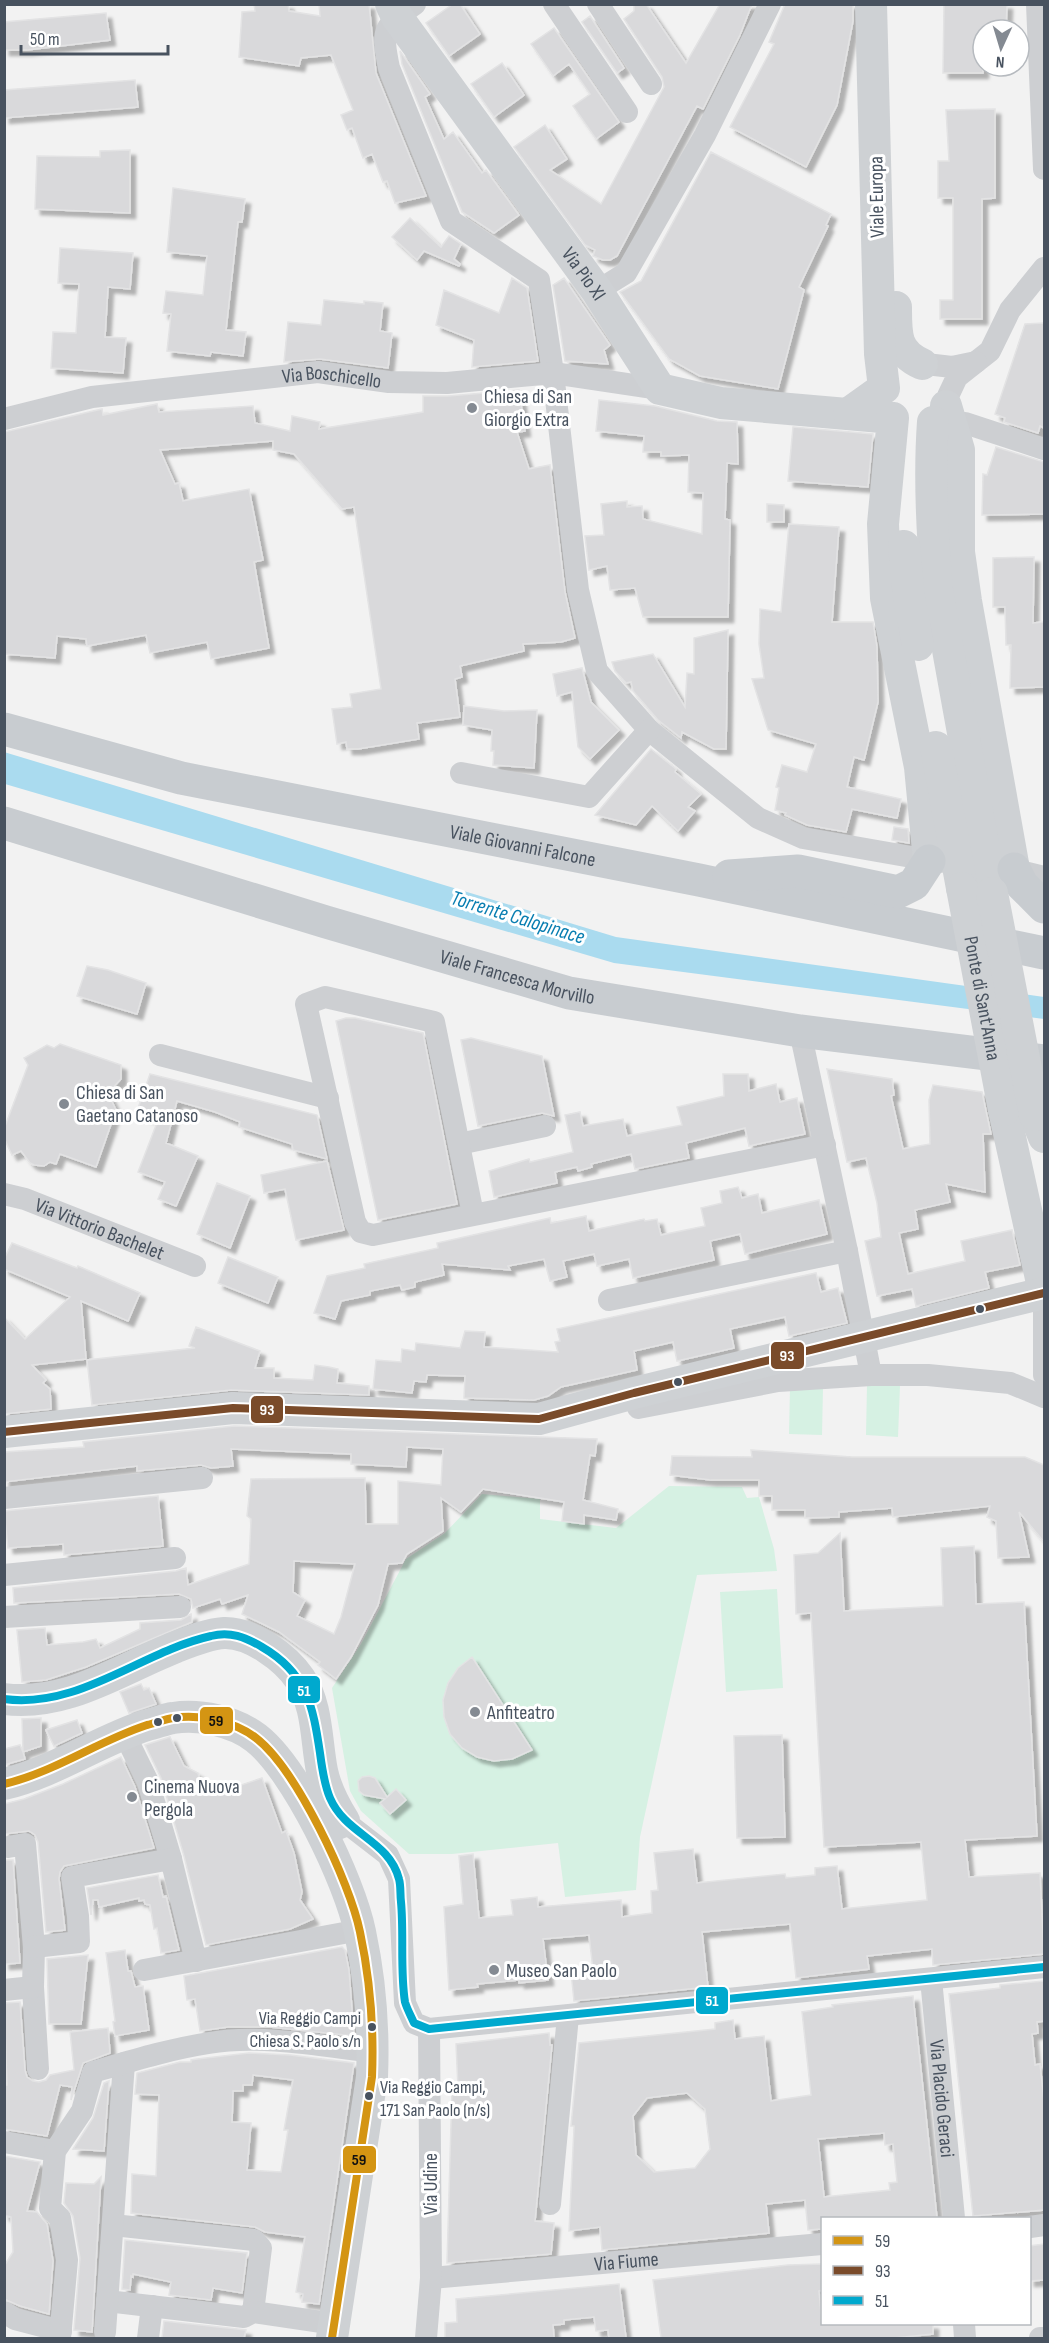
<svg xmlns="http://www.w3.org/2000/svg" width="1049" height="2343" font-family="'Sofia Sans Condensed',sans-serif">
<defs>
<filter id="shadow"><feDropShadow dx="5.5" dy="5.5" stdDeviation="1.5" flood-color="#0004"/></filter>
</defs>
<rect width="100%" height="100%" fill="#f2f2f2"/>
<path fill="#d6f1e3" d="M867,1385L900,1386L898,1437L866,1435Z
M790,1388H823L822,1435L789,1434Z
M669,1486L742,1487L747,1498L759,1497L774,1549L777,1571L697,1575L640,1837L636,1890L565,1897L558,1843L452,1854H409L361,1811L350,1791L332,1688L361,1644L406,1559L445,1533L482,1494L540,1499V1519L616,1528Z
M777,1589L783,1688L726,1692L720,1592Z"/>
<path fill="#aadbef" d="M4,752L616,937L1044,997V1019L614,963L5,784Z"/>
<path fill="#d9d9db" stroke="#e3e3e4" stroke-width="1.5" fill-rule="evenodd" filter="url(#shadow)" d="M254,4H288L289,11L320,16L319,4H369L376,73L426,196L395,203L387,181L383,182L372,154L363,158L352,128L347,130L341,115L353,110L331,55L301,58L299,66L239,57L242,12L255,11Z
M453,4H460L480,34L449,56L426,23Z
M634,4H646L686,63L720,4H752L740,35L703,109L697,106L617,256L610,260H603L593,256L595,250L585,245L514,147L545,125L567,159L550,170L601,204L664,87L662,77L624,19L634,11Z
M785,4H853V21L837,105L806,167L730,127L774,44L769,42Z
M944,4H1007L1006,30H983V73H943Z
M106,13L110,40L27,50H4V22Z
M590,16L624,68L617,73L582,22Z
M554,28L619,122L596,139L573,106L590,94L569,64L553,76L531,44Z
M400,51L430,94L425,97L444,139L453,132L482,173L486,170L519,215L494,233L462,212L402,64Z
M502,63L524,95L494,117L471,84Z
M135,80L138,107L4,118V90Z
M995,109V198L982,199V319H940V300H953V198H938V161H949L946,110Z
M130,150V213L35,209L37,156L100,157V151Z
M711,152L831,214L826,225L828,226L799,287L804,290L778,389L700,376L669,359L620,292L641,281Z
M173,188L245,199L242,222H238L226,330L246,332L243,356L211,352L210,356L167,351L171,314L163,313L166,291L203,295L207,256L167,252Z
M410,218L441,247L449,236L461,244L454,259L460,264L459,266L424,251L417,260L392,237Z
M60,248L133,253L130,289L108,287L105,337L126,338L123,373L51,368L53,332L76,333L79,284L58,283Z
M512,278L527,288L538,361L472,367L474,340L436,325L444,290L499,313Z
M564,278L610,345L604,350L608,364L565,361L553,285Z
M324,300L364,304V301L383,303L380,331L392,333L388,368L320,359L284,362L288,322L321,325Z
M1044,323V428L1040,426L1038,433L1004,422L1005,418L995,414L1025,324Z
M519,390L525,431L517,432L529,469L550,465L565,592L575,638L561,642L523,644L524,651L460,666L462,677L455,679L460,717L417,723L419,739L358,749H347L346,742L337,744L332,709L352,707L350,694L381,689L354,507L342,509L294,454L273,450V441L160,450L175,484L179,483L183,501L249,489L263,560L254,562L269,648L211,659L207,642L150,653L146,635L87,646L86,639L57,636L55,658L4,654V432L93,411L102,409L103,415L157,404L159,412L253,406L255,423L290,431L292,416L320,422L319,429L423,412V396H448Z
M599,400L655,406L717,421L737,422L738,464L727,463L725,519L730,520L728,617H643L635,588L610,590L607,566L589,570L585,536L604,535L601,504L627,501V507L642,506L643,519L702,534L703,493L688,492L689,455L661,456V452H643L644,436L596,431Z
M793,427L873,434L868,487L788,481Z
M996,447L1044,462V514L982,515L983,474L987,475Z
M767,504L784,505V522H767Z
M789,524L839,527L832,622H873L877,647L878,702L864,760L854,757L847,787L901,799L897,818L852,809L846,832L807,825L785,815L786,813L775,810L779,788L776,787L782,765L807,772L816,744L768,730L752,679L764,678L759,644L760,609L781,612Z
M1034,557L1033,623L1044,622V687L1010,688L1011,645H1006L1005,607H993V558Z
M728,630L726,749H714L682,732L681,738L658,720L633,691L631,682L626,683L615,671L612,662L653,654L685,707L687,673L694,674V638Z
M582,668L591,702L619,730L590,759L578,747L572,692L557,696L553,674Z
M464,706L504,711L537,710L534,768L493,765L494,751H491L492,730L463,725Z
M651,749L676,769L675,772L701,794L688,807L695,811L678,831L652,806L636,825L595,815Z
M894,827L908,829L909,843L892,840Z
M87,966L108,970L146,983L137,1014L77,996Z
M346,1018H355L423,1033L457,1204L378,1220L336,1021Z
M471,1038L542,1056L554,1116L542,1113L478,1126L461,1040Z
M60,1044L121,1065V1079L108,1093L116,1110L96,1167L60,1154L56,1164L50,1162L44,1166L34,1165L30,1163L21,1151L12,1155L4,1138V1129L28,1065L24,1058L47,1045L54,1048Z
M827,1069L892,1079L894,1095L891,1096L903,1149L930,1144L929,1100L933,1085L982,1092L991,1134H983L985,1192L946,1184L950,1202L915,1210L918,1229L899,1233L908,1274L965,1261L961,1241L1012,1230L1020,1265L985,1272L989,1288L916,1306L912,1289L877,1296L865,1241L881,1237L877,1203L866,1158L847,1162Z
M150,1074L317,1115L327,1159L293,1150L292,1144L239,1127L240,1122L215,1112L177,1101L166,1143L198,1156L176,1206L158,1199L165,1182L138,1172L158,1120L136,1114Z
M723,1074H748L749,1091L776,1084L780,1102L797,1098L805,1134L749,1146L745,1128L686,1143L689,1158L635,1169L631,1154L591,1164L592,1167L578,1171L577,1167L555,1172L557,1183L494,1197L489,1171L529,1159L530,1162L573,1152L565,1115L580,1112L583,1126L623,1119L627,1136L682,1125L677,1107L724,1096Z
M327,1161L344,1230L296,1240L285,1189L264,1193L261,1175Z
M217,1183L250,1196L230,1248L197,1234Z
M738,1187L742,1198L758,1194L762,1213L819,1200L827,1234L745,1254L740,1234L710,1241L714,1260L633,1278L629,1259L597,1266L594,1254L563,1261L567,1277L550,1281L544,1259L508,1266L510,1270L442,1264L444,1275L415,1282V1287L402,1290L400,1285L370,1291V1295L341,1301L335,1319L314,1313L327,1276L365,1268L364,1264L438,1248L437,1243L550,1218L551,1223L586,1216L589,1231L644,1219L645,1221L657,1219L661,1235L705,1226L701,1208L722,1203L720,1191Z
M12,1243L77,1268L78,1266L140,1293L128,1321L81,1301L86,1359L32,1365L46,1380L43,1383L50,1389L51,1409L4,1414V1317L25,1339L70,1297L4,1269V1259Z
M228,1257L278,1277L268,1303L218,1283Z
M816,1273L821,1292L838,1288L847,1323L789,1336L785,1317L730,1329L734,1348L677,1361L673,1342L634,1351L637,1370L561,1387L548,1396L534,1400L464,1398L465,1376L427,1375L426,1382L414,1381L412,1393L373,1389L376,1360L401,1362L402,1349L415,1351L416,1343L460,1348L465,1331L485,1332L484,1347L558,1352L555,1342L560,1341L557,1329Z
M196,1327L260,1351L255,1368H274V1378L313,1380L315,1365L329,1367L338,1369L337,1383L369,1386V1395L231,1390L92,1405L87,1360L195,1348L189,1346Z
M234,1426L597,1439L595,1456L590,1455L583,1500L618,1509L616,1520L584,1515V1524L562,1521L564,1502L483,1489L461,1512L441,1498L443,1531L407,1554L402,1563L388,1564L378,1605L351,1657L336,1679L318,1665L320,1662L279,1632L242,1614L248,1595L222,1604L220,1599L193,1608L191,1599L179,1594L14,1603L13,1588L176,1571L186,1568L188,1585L249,1564L251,1519L247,1516L251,1479L365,1478L366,1524H398V1481L441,1485L443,1449L407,1447L406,1467L351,1464V1454L231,1449L233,1466L211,1468L201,1465L137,1471V1466L4,1482V1452L84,1447L83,1442ZM294,1561L355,1564L341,1617L334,1634L297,1616L305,1600L293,1592Z
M751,1450L852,1457H1025L1044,1465V1542L1019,1512L1029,1557L998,1558L996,1521L987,1517L990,1506L893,1517L892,1508L839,1512V1517L805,1518V1510H772V1496H759V1480H711L670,1475L672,1456L752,1457Z
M158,1496L163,1546L64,1555L63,1544L8,1548L4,1511Z
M840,1533L844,1611L943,1606L941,1548L974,1546L976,1604L1024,1602L1037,1836L965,1840L969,1877L1040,1873L1044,1954L933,1965L932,1949L867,1956L869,1969L796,1978L790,1924L702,1932L708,1987L574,2001L571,1972L593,1970L589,1935L543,1939L548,1980L519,1983V1980L477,1984L478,1987L449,1990L444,1907L463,1904L459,1856L473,1854L479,1918L513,1915L511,1900L537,1897L538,1907L621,1900L622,1917L652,1913L651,1891L658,1890L654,1853L693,1849L697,1883L785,1874L786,1878L815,1875V1868L837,1866L842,1909L927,1900L921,1842L824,1847L811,1613L796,1614L794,1555L818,1553Z
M191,1614L192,1622L86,1667L46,1680L22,1682L17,1630L45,1628L47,1645L83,1642L96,1639L100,1648L140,1629V1623L181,1620Z
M472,1657L514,1722L532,1750L512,1759L494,1761L477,1757L462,1748L450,1734L444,1717L443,1700L448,1683L458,1668Z
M141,1684L144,1690L149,1688L156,1704L129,1713L120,1692Z
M41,1718V1746L23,1752L25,1759L4,1765V1749L20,1745L23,1752L22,1719Z
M77,1720L82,1733L54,1746L46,1730Z
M782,1735L785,1837L737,1838L734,1736Z
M170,1737L184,1766L198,1773L203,1793L210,1791L211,1795L262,1778L282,1833L286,1831L294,1853L302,1892L300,1900L313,1919L290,1929L206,1945L184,1856L161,1778L145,1745Z
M121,1757L135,1787L154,1848L64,1866L60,1872L59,1879L65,1930L46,1932L38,1842L35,1835L29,1831L4,1834V1804L24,1799L63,1784Z
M369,1776L375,1778L387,1797L396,1789L406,1800L390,1814L380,1803L385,1799L364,1795L359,1791L358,1781L362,1777Z
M4,1860H13L20,1963L4,1964Z
M158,1875L163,1897L166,1896L179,1950L161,1953L157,1928L154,1929L150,1905L145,1904L144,1900L139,1901V1898L99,1907L98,1900H93L91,1915L87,1888Z
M342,1947L345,1950L349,1970L354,2036L270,2027H228L200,2031L195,1999L187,2000L184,1976Z
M125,1950L128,1971H131L135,1987L143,1986L149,2030L115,2036L113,2022L115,2021L106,1953Z
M88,1955L81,2024H49L47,1959Z
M1044,1981V2021L1037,2022L1038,2033L1032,2034L1035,2065L1040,2064L1044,2101V2210L973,2216L949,1994L1000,1988V1985Z
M913,1996L937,2218H822V2229L808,2230L805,2200L766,2204L769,2233L602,2250L600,2227L569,2231L574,2128V2126H571L579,2043L715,2029V2023L733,2020L735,2039L764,2036L771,2101L811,2095L802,2012L833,2007L832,2005ZM687,2093L705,2109L710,2149L695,2168L654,2172L636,2155L633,2116L647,2098ZM884,2133L885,2145L893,2144L897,2182L889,2183L890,2190L824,2197L818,2139Z
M20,2002L25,2070L27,2077L33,2081L39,2082L46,2080L50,2075L74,2070L70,2032L108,2028L110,2053L83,2063L71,2100L72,2087L60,2085L47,2136L4,2129V2086L7,2085L4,2003Z
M549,2033L550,2045H552L535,2221L554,2223L551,2254L447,2263L452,2088H458L456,2044Z
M249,2053L290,2055L354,2063L319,2304L302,2302L303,2294L296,2292L305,2237L265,2232L255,2227L131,2213L132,2174L156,2176L159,2095L135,2094L137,2073L180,2062H191V2060L197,2059ZM253,2075L293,2080L284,2130H288L281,2172L247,2170L251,2123L232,2122L233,2091H243V2085H252Z
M109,2081L104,2151L73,2149L93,2118L104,2083Z
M4,2156L40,2162L27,2211L37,2212L47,2224L53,2261L49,2314L20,2306L4,2299V2266L13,2252L11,2217L4,2215Z
M101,2177L92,2332L74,2330L80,2258L73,2216L64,2203L66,2183L94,2184Z
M125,2240L247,2253L242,2293L213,2288L211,2300L169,2295L171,2282L133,2274V2277L131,2276L130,2290L122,2289Z
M1044,2244V2280L1029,2281V2246Z
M822,2264V2290L819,2291L822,2324H933V2334L894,2338H661L653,2280L788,2265Z
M619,2284L626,2338H609L608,2330L596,2331L594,2317L564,2320V2324L553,2325L554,2338H445V2323L457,2322L456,2299Z
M164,2321L246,2330L244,2338H162Z"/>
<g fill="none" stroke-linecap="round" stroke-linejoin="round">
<g stroke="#cdcfd2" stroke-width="22">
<path d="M415,4C383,27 381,29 389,68L451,221L539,280L553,373L578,590L597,671L649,730L758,818L803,838L940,862"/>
<path d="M554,4L627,112"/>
<path d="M598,4L651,84"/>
<path d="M1037,4L1044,169"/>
<path d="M597,291L626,273L705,135L770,4"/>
<path d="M976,362L990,351L1010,310L1044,268"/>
<path d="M926,364L952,367L976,362L957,377L948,396"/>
<path id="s1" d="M4,419L92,397L318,372L389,382L447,383L553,373L660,389"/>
<path d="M965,423L1044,449"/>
<path d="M461,773L589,797L649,730"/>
<path d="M1008,868L1044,877"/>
<path d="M800,1031L847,1251L871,1375"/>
<path d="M160,1055L328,1098"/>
<path d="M459,1144L545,1126"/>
<path id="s2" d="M4,1194L25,1199L195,1266"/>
<path d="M473,1214L434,1022L325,997L306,1004L355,1222L361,1232L373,1235L825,1145"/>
<path d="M1044,1297V1375"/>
<path d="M609,1300L847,1251"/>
<path d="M634,1393L638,1408L778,1381L871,1375H928L1010,1383L1044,1397"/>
<path d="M4,1498L202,1478"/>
<path d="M4,1575L175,1558"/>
<path d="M4,1617L180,1607"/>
<path d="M124,1733L148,1782L171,1859"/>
<path d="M344,1821L388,1855L399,1879L405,2003L414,2023L429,2029L1044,1967"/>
<path d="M8,1847L25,1844L34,1947L33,1987L38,2069"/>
<path d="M34,1947L79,1942L78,1916L72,1877L171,1859L196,1961"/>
<path d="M144,1970L360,1930"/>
<path id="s3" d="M931,1979L954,2218"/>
<path d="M4,1990L33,1987"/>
<path d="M4,2142L55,2151"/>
<path d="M550,2204L568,2016"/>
<path d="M113,2225L254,2240L261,2248L253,2312"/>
<path d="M1030,2227L1044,2225"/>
<path id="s4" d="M431,2278L822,2244"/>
<path d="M107,2301L244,2317L253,2312L335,2324"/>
<path d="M4,2312L15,2319L61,2331"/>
<path d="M964,2324L965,2338"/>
<path d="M105,2332L124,2063"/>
<path d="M60,2338L67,2260L60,2218L50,2208L55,2151L82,2111L93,2072C131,2061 170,2049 209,2043C260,2034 322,2046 373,2052"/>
<path d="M148,2338L152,2306"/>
<path d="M426,2338L431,2278L429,2029"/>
<path d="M1040,2338H1044"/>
</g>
<g stroke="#ced1d4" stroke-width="32">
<path id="s5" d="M391,4L397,17L597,291L660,389L721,403L893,418L883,524L886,598L920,767L929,861"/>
<path d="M896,307C896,334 895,352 922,364"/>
<path d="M946,406L959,450V552L966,601L1014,869"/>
<path d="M849,413L884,388L880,354L871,4"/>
<path d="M933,422C929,477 932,534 937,589L992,893"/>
<path d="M904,546L909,598L918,645"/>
<path d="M936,747L962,888"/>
<path d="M1004,1110L1044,1292"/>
<path d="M1035,1115L1044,1137"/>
<path d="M4,1432L233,1408L539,1419L634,1393L1044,1293"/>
<path d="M4,1699C67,1707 120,1669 176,1647C191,1641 208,1634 224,1633C251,1632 286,1658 300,1679C318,1706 316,1741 322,1771C326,1790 334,1805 344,1821L321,1830"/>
<path d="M4,1784C55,1772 98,1741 147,1725C156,1723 165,1719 173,1718C200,1714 234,1721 256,1738C296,1769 350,1882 360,1932C370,1979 374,2029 372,2077L332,2338"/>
</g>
<g stroke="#c8ccd0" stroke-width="33">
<path id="s6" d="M4,729L181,778L699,880L1044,953"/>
<path id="s7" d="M4,823L326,922L569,993L800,1031L1044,1061"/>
<path d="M1014,869L1022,885L1044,907"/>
<path d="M729,876L798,871L898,892L914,884L929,861"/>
</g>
<g stroke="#ced1d4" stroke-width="32">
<path id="s8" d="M962,888L1004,1110"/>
<path d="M992,893L1035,1115"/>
</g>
<g stroke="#fff" stroke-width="12">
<path id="bus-1" d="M4,1784C55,1772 98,1741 147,1725C156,1723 165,1719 173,1718C200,1714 234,1721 256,1738C296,1769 350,1882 360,1932C370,1979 374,2029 372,2077L332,2338"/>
</g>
<g stroke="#fff" stroke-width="12">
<path id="bus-2" d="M4,1432L233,1408L539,1419L634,1393L1044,1293"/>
</g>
<g stroke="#fff" stroke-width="12">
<path id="bus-3" d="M4,1699C80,1709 140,1652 211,1636C230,1631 245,1637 262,1647C307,1673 313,1706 320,1753C322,1768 324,1784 330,1798C346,1835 389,1840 399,1879C401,1886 400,1894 401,1902C404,1933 400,1972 405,2002C407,2009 411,2016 414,2023L429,2029L1044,1967"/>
</g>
<use href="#bus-1" stroke="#d49513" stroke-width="8"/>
<use href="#bus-2" stroke="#7a4b2a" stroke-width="8"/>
<use href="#bus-3" stroke="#00a9ce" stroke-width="8"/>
</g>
<g fill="#848a92" stroke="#fff" stroke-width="2">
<circle cx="472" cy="408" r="6"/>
<circle cx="64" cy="1104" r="6"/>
<circle cx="475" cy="1712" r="6"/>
<circle cx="132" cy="1797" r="6"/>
<circle cx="494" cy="1970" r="6"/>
</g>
<g fill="#48525f" stroke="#fff" stroke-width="2">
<circle cx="980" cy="1309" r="5"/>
<circle cx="678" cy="1382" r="5"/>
<circle cx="177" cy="1718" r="5"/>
<circle cx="158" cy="1722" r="5"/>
<circle cx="372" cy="2027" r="5"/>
<circle cx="369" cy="2096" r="5"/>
</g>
<g text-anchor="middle" stroke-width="6" stroke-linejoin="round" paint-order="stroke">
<g font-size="18" fill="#48525f" stroke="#fff" text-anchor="end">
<text x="361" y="2024">Via Reggio Campi<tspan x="361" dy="23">Chiesa S. Paolo s/n</tspan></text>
<text x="380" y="2093" text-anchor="start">Via Reggio Campi,<tspan x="380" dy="23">171 San Paolo (n/s)</tspan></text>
</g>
<g font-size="20" fill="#48525f" stroke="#fff">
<text transform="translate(876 197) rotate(-91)" y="7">Viale Europa</text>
<text dy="7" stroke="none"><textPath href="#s5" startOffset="332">Via Pio XI</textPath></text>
<text dy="7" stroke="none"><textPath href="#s1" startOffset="332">Via Boschicello</textPath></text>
<text dy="7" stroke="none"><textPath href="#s6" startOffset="532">Viale Giovanni Falcone</textPath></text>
<text dy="7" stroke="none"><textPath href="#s7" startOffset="536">Viale Francesca Morvillo</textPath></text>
<text dy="7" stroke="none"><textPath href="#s8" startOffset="112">Ponte di Sant'Anna</textPath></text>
<text dy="7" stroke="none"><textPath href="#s2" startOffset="102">Via Vittorio Bachelet</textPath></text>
<text dy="7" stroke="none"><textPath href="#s3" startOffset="120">Via Placido Geraci</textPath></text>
<text transform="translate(430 2184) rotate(-90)" y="7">Via Udine</text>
<text dy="7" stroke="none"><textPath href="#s4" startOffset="196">Via Fiume</textPath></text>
</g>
<g font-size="20" fill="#48525f" stroke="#fff" text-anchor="start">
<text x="484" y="403">Chiesa di San<tspan x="484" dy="23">Giorgio Extra</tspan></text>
<text x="76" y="1099">Chiesa di San<tspan x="76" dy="23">Gaetano Catanoso</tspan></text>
<text x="487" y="1719">Anfiteatro</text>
<text x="144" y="1793">Cinema Nuova<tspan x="144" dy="23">Pergola</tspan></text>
<text x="506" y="1977">Museo San Paolo</text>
</g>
<g font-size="21" font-style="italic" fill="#097eb1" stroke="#fff">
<text transform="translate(518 917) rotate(17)" y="7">Torrente Calopinace</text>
</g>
</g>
<g stroke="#fff" stroke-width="2">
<rect x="770" y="1341" width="35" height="29" rx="6" fill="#7a4b2a"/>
<rect x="250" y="1395" width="34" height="29" rx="6" fill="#7a4b2a"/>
<rect x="287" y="1675" width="34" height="29" rx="6" fill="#00a9ce"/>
<rect x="199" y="1706" width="35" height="29" rx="6" fill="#d49513"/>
<rect x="695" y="1986" width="34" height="29" rx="6" fill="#00a9ce"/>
<rect x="342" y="2145" width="35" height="29" rx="6" fill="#d49513"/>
</g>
<g font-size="16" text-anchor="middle" font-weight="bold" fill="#fff">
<text x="787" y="1361">93</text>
<text x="267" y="1415">93</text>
<text x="304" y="1696">51</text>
<text x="712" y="2006">51</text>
</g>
<g font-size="16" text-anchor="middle" font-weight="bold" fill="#111">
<text x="216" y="1726">59</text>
<text x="359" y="2165">59</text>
</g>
<rect width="1049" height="2343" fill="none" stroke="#48525f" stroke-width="12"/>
<rect x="821" y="2217" width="210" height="108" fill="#ffffff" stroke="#b6babf" stroke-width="1.5"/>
<rect x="833" y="2236" width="30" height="9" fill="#d49513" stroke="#b6babf" stroke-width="1.5"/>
<text x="875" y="2247" font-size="18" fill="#48525f">59</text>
<rect x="833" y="2266" width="30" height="9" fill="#7a4b2a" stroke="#b6babf" stroke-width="1.5"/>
<text x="875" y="2277" font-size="18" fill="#48525f">93</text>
<rect x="833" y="2296" width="30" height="9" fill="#00a9ce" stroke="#b6babf" stroke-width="1.5"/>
<text x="875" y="2307" font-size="18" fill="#48525f">51</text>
<g transform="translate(1001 48) rotate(184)"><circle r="28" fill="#ffffff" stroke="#b6babf" stroke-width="1.5"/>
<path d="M0-4.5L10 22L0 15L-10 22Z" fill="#848a92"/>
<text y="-9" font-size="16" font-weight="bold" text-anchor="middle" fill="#48525f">N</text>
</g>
<path d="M21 45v9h147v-9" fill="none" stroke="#48525f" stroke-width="3"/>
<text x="30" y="45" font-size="18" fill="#48525f" stroke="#ffffff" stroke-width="4.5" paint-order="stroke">50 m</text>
</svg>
